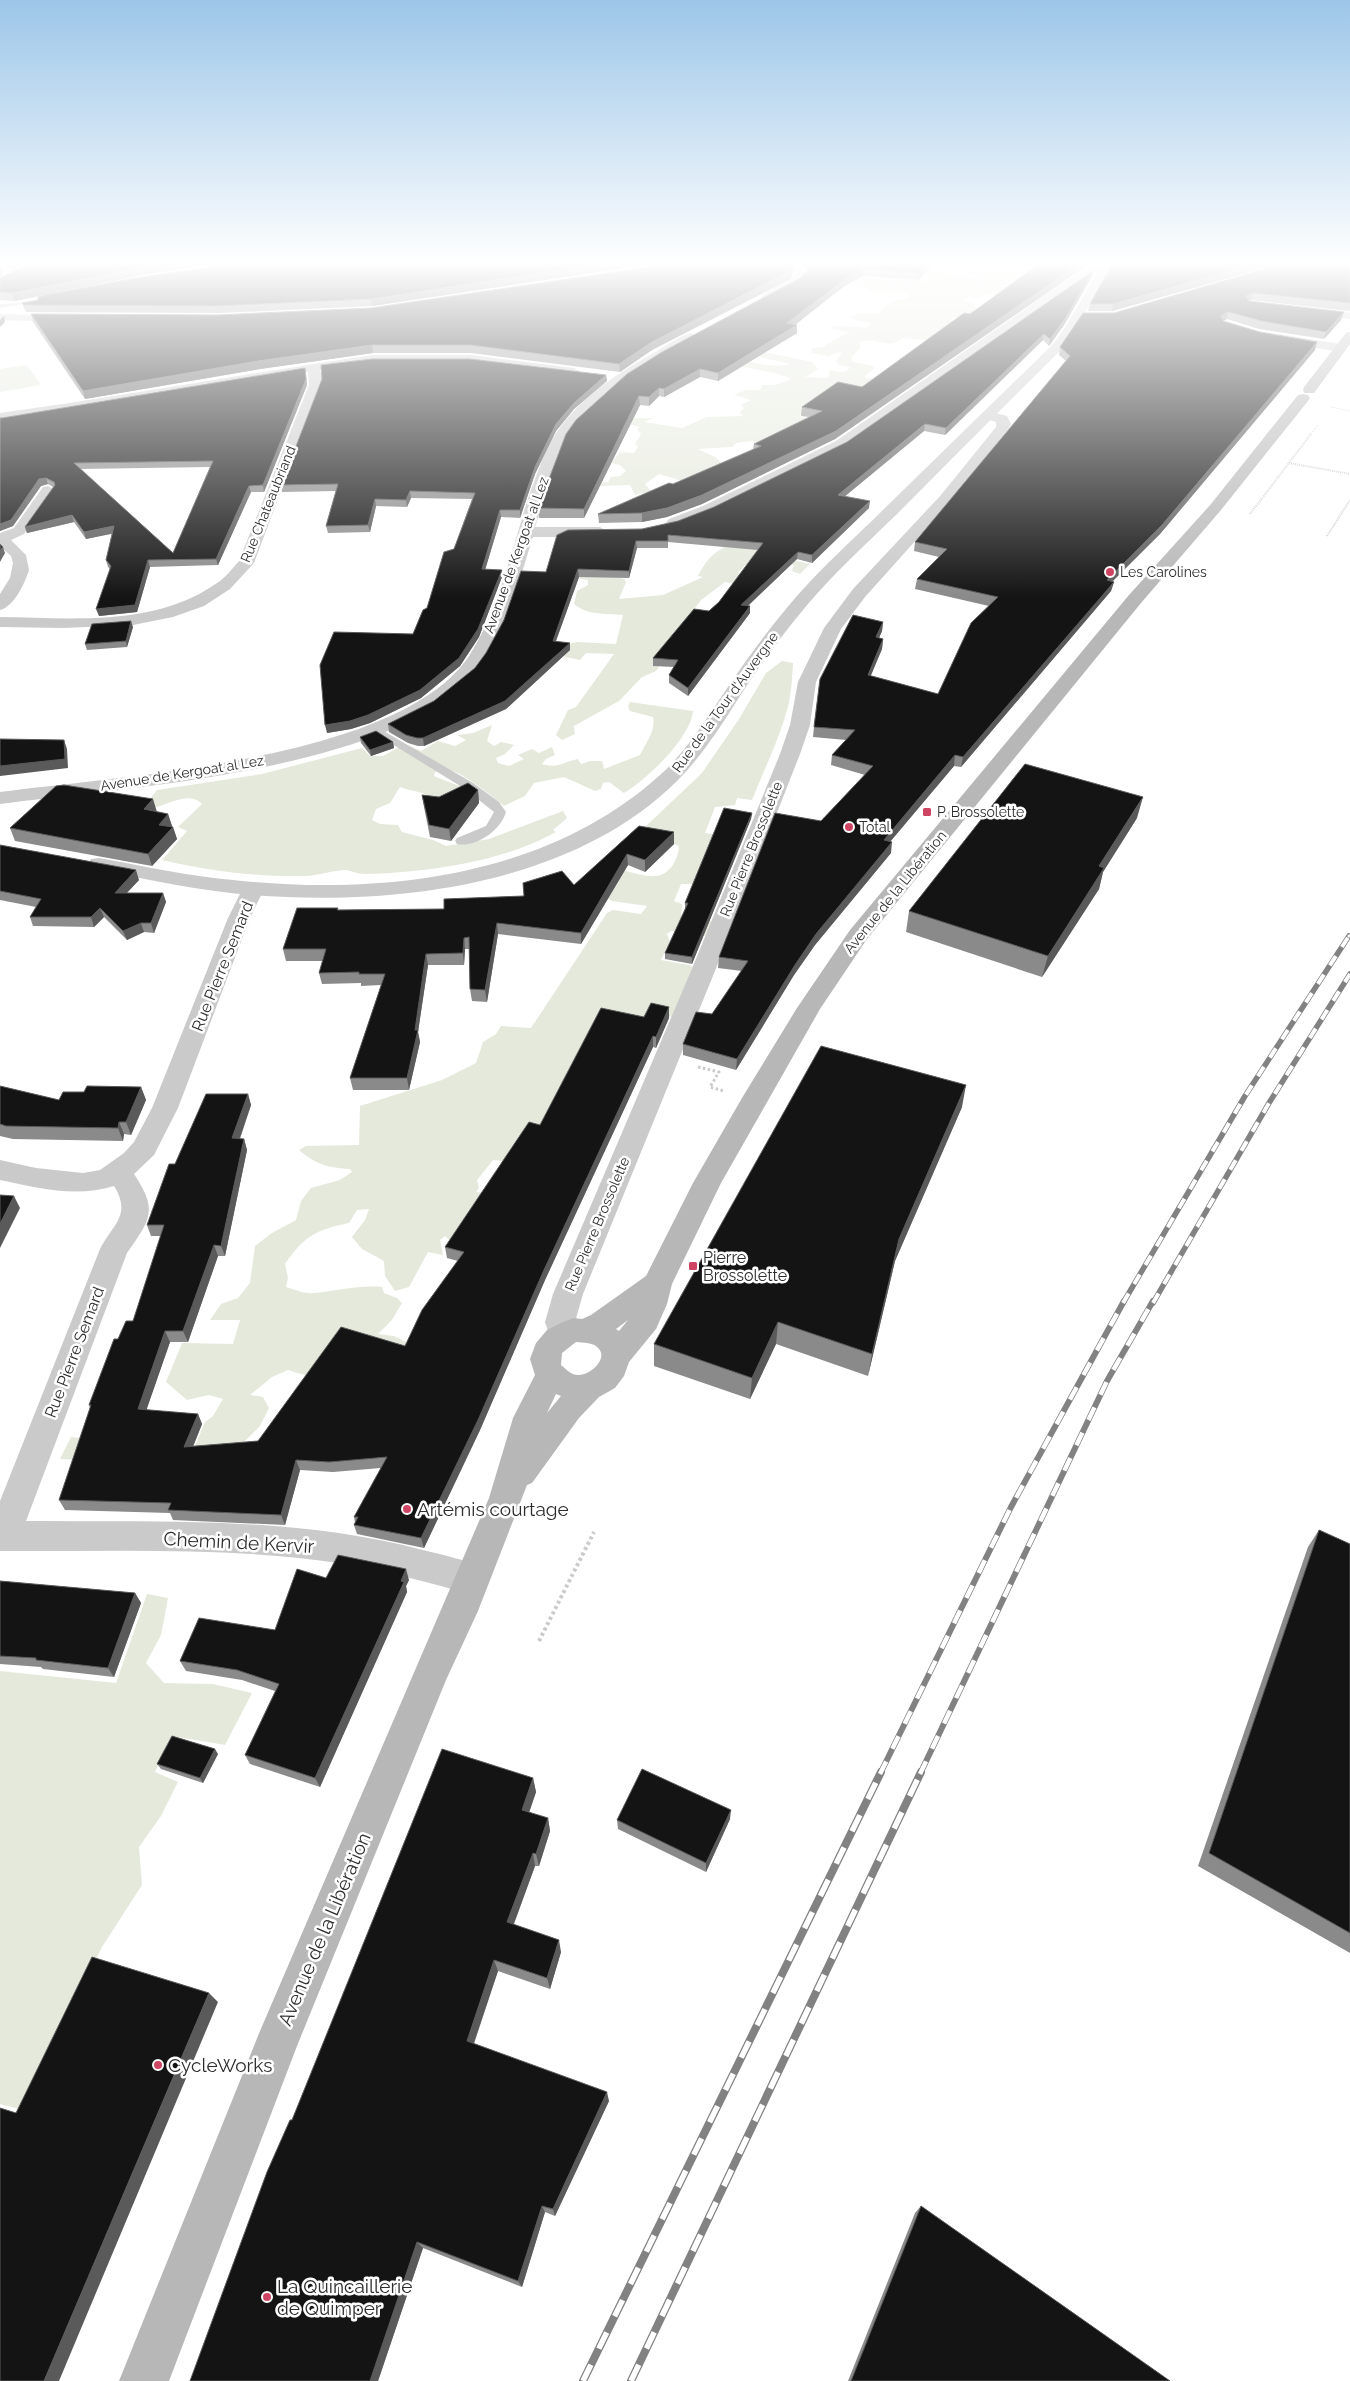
<svg xmlns="http://www.w3.org/2000/svg" width="1350" height="2381" font-family="Raleway,sans-serif">
<rect width="100%" height="100%" fill="#fff"/>
<path fill="#e5e9dc" d="M944,264H1041L1032,269L1017,285L995,284L1005,289L1003,296L988,294L976,299L970,296L964,300L975,303L974,307L983,309L980,314L966,313L961,317H953L950,321L957,322L929,340L902,338C890,351 874,336 860,342V348L851,358L853,362L873,366L875,368L864,377L876,380L866,388L805,411L799,416L806,419L805,421L762,443L751,441L736,443L732,447L698,449L715,457L727,468L758,477L750,481L721,472L686,482L659,474L645,484L651,491L635,495L630,485L597,486L599,483L608,482L611,477L620,476L626,471L620,465L611,463L620,452L634,453L638,447L635,444L641,434L637,429L640,427L630,424L629,418H654L644,422L682,428L707,417L743,416L740,413L744,408L741,405L751,400L734,395L746,390H760L762,385H775L792,379L775,373L733,365L745,359C760,366 775,367 791,364L763,358L759,356V351L812,362L818,369L806,377L828,378L830,370C838,372 846,375 850,367L839,365L836,361L842,353L838,352L829,356L811,353L812,348L822,347L849,332L827,328L840,326L867,328L871,323L855,320L850,316L865,313L878,314L891,302L907,298L911,293L884,291L882,293L867,292L869,289L850,285L855,282L851,280L853,279H896L893,277L924,281L932,272L984,278L983,276L941,268Z
M27,365L41,385L0,392V369Z
M718,532L779,557L810,564L800,574L792,571L794,565L751,559L738,573L749,576L745,586L725,582L701,600L683,624L676,642L656,671L642,677L619,701L574,726L575,734L562,740L556,735L568,710L576,707L614,654L586,653L580,660L565,657L562,652L566,645L577,642L616,644L623,615C606,613 588,616 574,604L577,591L588,585V580L575,578L559,560L624,579L626,582L619,599L663,595L703,577L698,576C704,564 711,554 723,548L728,537Z
M782,661L793,663C792,681 791,700 785,717C776,746 763,772 752,800L737,798L735,805L715,807L705,833L720,835L693,884H681L674,901L682,904L681,919H709L712,923L705,936L671,931L667,934L670,942L661,960L690,965L695,969L672,1017L649,1014L562,1098L513,1162L493,1160L477,1180L479,1188L476,1192L494,1194L453,1243L445,1236L440,1240L443,1255L428,1252L409,1287L395,1291L385,1276L384,1261L362,1249L352,1237L365,1220L369,1209L357,1210L349,1223C317,1229 303,1237 285,1264L288,1278L286,1287C295,1290 305,1294 314,1293C337,1291 359,1285 382,1287L384,1293L397,1298L402,1303L392,1320L378,1334L394,1336L410,1344L311,1377L288,1370L272,1377L250,1395L263,1397L269,1408L260,1426L239,1447L100,1461L60,1459L71,1437L161,1447L195,1446L205,1422L213,1416L223,1399L209,1395L187,1400L166,1382L182,1343L233,1344L240,1320H210L221,1304L238,1298L250,1283L255,1246L272,1233L296,1220L301,1201L311,1188L340,1180L352,1172L350,1169C329,1168 315,1164 299,1150L306,1146L359,1145L360,1106L442,1080L476,1063L483,1042L496,1034L501,1026L531,1028L607,913L613,910L641,914L647,906L612,901L604,896L591,872L592,868C618,858 658,896 675,861C677,856 679,852 679,846L645,834V827L702,773L739,719L766,673Z
M630,702L693,711C690,739 647,779 624,793L609,782L603,783L601,789L595,791L564,777L534,783L525,796L504,806C495,798 466,776 455,772C450,770 441,772 435,772L434,776L469,790L436,800C423,791 414,792 400,787L390,803L376,809L372,820L380,824L398,825L402,832L433,840L446,846L489,839L563,811L567,818L553,830L556,832C503,862 425,873 364,874C358,874 352,871 346,870C332,870 318,876 305,876C255,877 209,871 162,860L187,831L178,827L202,804C186,788 161,811 142,809L157,790L262,774L362,748L370,756H383L405,744L421,751L438,741L455,746L466,740L457,735L473,733L492,725L487,741L494,746L501,742L514,745L505,754L496,758L498,763L509,766L524,759L518,755L532,749L539,753L552,747L555,755L546,759L542,764C558,769 562,762 578,759L581,764L590,761H602L604,769L640,755C646,742 656,731 653,717L630,711L628,706Z
M147,1594L168,1598L161,1635L146,1663L164,1683L213,1684L252,1693L225,1745L172,1736L155,1772L178,1782L161,1816L139,1847L142,1885L102,1947L23,2110L0,2104V1671L116,1683Z"/>
<g fill="none" stroke-linecap="round" stroke-linejoin="round">
<path stroke="#cacaca" stroke-width="1" stroke-dasharray="1 1" stroke-linecap="butt" d="M856,279L919,282L927,273L1012,286
M1109,314L1137,307
M1331,407L1350,411
M1310,435L1318,425"/>
<path stroke="#cacaca" stroke-width="2" stroke-dasharray="1 1" stroke-linecap="butt" d="M1289,463L1350,474
M1250,514L1311,434
M1327,536L1350,500"/>
<path stroke="#cacaca" stroke-width="3" stroke-dasharray="2.5 2.5" stroke-linecap="butt" d="M698,1067L719,1072L710,1087L724,1091"/>
<path stroke="#cacaca" stroke-width="4" stroke-dasharray="3 3" stroke-linecap="butt" d="M539,1641L594,1532"/>
<path fill="#cacaca" fill-rule="evenodd" d="M0,268L23,272L20,274L0,272Z
M25,302V304L0,308V304Z
M375,726L473,783L499,802L506,812C501,830 476,848 457,844L455,841L457,838L486,826L494,812L465,789L371,731L369,729Z"/>
<path fill="#cacaca" fill-rule="evenodd" d="M783,264C795,264 802,264 806,276L770,299H762V295L795,275L794,272Z
M1105,265L1109,266V270L1093,273L1059,295L846,447L713,512L674,527L666,522L669,519L703,506L836,441L1051,291L1086,268Z
M1307,308L1350,313V319L1303,313L1301,311L1303,309Z
M0,314L68,316L74,319L68,322L0,320Z
M691,333L697,337L695,340L621,384L586,413L573,429L559,453L535,527H600L608,532L600,537H533C518,583 506,637 473,675C389,772 125,787 0,804V792C119,776 399,761 469,656C496,614 509,562 523,515C528,496 536,477 543,458C563,408 612,376 657,351C667,345 679,336 691,333Z
M1279,334L1340,344L1346,348L1340,352L1275,341L1273,338Z
M373,355H471L574,368L580,372L574,376L471,363H373L320,370L322,377L321,385L254,563L230,589L204,606L173,617L133,625L64,628L0,627V617C72,618 155,627 217,583C225,578 232,569 239,561L309,385L308,372L122,404L0,421V413C125,396 249,373 373,355Z
M988,411L1007,416L1011,424L1009,428L951,501L865,597L841,629L816,682L810,725L800,754L715,971L583,1294L575,1322L578,1334L574,1343L563,1346L552,1343L545,1322L553,1294L691,971L780,754L790,725L798,682L824,628L853,589L941,495L996,427V422L983,418L981,415Z
M48,486L55,490L24,534L11,540L26,555L29,570C25,583 14,607 0,610V594L10,578L13,563L11,556L0,546V533L14,528L43,487Z
M253,882L261,884L264,889L250,918L178,1108L154,1155L134,1174C158,1210 151,1219 127,1253L26,1521C159,1522 293,1516 423,1550C444,1555 465,1560 485,1568L490,1579L485,1590L473,1595C430,1583 388,1571 344,1564C231,1546 114,1552 0,1551V1501L100,1249C113,1224 132,1215 114,1186C76,1198 38,1188 0,1180V1160L36,1168L83,1173L100,1170L124,1153L134,1142L152,1108L228,918L245,884Z"/>
<path fill="#cacaca" fill-rule="evenodd" d="M1102,264H1113C1095,293 1081,324 1060,351C1005,405 951,460 896,515C866,544 835,572 808,604C786,630 766,657 747,685C726,718 705,753 677,781C571,886 394,906 252,895C200,891 150,880 99,870L91,869L88,864L91,859L99,858C143,866 188,876 233,880C380,896 546,878 660,775C688,750 707,717 728,687C749,656 771,626 796,597C824,565 857,536 887,506C942,452 997,399 1052,345C1072,321 1085,291 1102,264Z"/>
<path fill="#b7b7b7" fill-rule="evenodd" d="M1350,332V344L1314,393H1304L1303,390L1304,387L1346,333Z
M1303,394L1308,395L1310,398L1308,401L1221,510L1141,603L867,939L820,1009L721,1183L672,1284L667,1304L656,1329L629,1362L624,1376L615,1388L599,1397L579,1418L532,1483L527,1485L478,1611L446,1680L297,2046L169,2381H119L260,2031L489,1498L513,1418L535,1375L530,1359L536,1343L547,1330L563,1322L574,1318L582,1319L591,1315L646,1276L693,1183L742,1098L797,1008L850,930L1129,595L1211,504L1298,395ZM628,1320L619,1331L616,1329ZM576,1342C583,1343 594,1342 599,1349C608,1360 589,1376 578,1375C571,1375 566,1369 561,1365L562,1353ZM556,1394L561,1396L547,1413Z"/>
<g stroke="#828282" stroke-width="4">
<path id="rail-far3" d="M1348,937L1350,935"/>
</g>
<g stroke="#828282" stroke-width="5.5">
<path id="rail-far2" d="M1123,1303L1245,1096L1349,936
M1153,1303L1269,1103L1350,974"/>
</g>
<g stroke="#828282" stroke-width="6">
<path id="rail-far1" d="M880,1774L1011,1507L1124,1301
M920,1774L1107,1381L1153,1301"/>
</g>
<g stroke="#828282" stroke-width="8">
<path id="rail" d="M583,2381L881,1772
M631,2381L921,1772"/>
</g>
<use href="#rail-far3" stroke="#fff" stroke-width="2.5" stroke-dasharray="8" stroke-linecap="butt"/>
<use href="#rail-far2" stroke="#fff" stroke-width="4" stroke-dasharray="11" stroke-linecap="butt"/>
<use href="#rail-far1" stroke="#fff" stroke-width="4.5" stroke-dasharray="14" stroke-linecap="butt"/>
<use href="#rail" stroke="#fff" stroke-width="5.5" stroke-dasharray="18" stroke-linecap="butt"/>
</g>
<path fill="#8a8a8a" fill-rule="evenodd" d="M0,264H23L14,269L0,267Z
M650,264L372,306L219,313L26,312L25,310L22,303Z
M800,264H933L918,280L863,276L843,287L795,325H797V333L718,381L700,377L664,397L659,396L649,406L640,405L584,518H539L538,508L566,434L800,278L807,271V268Z
M1278,264L1112,311H1088L1090,304Z
M1281,264H1349L1346,266L1350,267V310L1349,311L1251,300L1249,301L1344,312L1341,320L1324,339L1259,329L1227,319L1223,321L1315,350L1160,534L1112,581L1114,582L1111,591L961,767L954,766L890,842L891,853L815,945L794,975L736,1070L683,1055V1044L712,1014L742,971L718,968L719,957L821,821L865,775L831,765L832,755L846,740L813,737L814,727L883,622L882,631L879,638L883,639L882,649L870,676L938,694L989,606L915,589L917,579L939,557L914,551L915,542L1066,361L1059,355L1060,347L1114,313Z
M1086,266L835,439L702,504L667,517L642,522L599,523L598,514L673,484L753,449L754,444L809,417L801,416L802,407L862,387L970,314Z
M793,273L790,279L652,350L620,372L471,353H373L260,369L85,399L33,322L31,314L217,315L371,308Z
M142,275L15,301L0,300V278Z
M1093,275L1064,325L1049,346L1043,340L945,435L924,431L845,496L869,508L812,563L797,559L748,606L750,613L688,696L669,683V675L674,667L653,666V658L709,611L719,602L758,550L668,542V548H637L629,578L579,577L556,641L570,650L506,709L424,746H418L408,743L389,732L388,724L434,701L475,668L546,572L642,529L678,521L714,507L847,442Z
M306,374L307,385L264,492H251L218,565L150,567L137,612L99,616L110,569L108,567L106,560L112,533L86,539L74,522L27,533L25,527L53,487L48,484L41,486L13,526L0,531V418H2ZM210,467L173,553L80,469Z
M606,375L607,381L574,409L556,431L535,474L520,518L501,517L485,569L502,577L479,637L460,666L421,698L370,723L351,729L327,733L413,634L427,608L454,549L472,499L411,498L407,507L376,506L370,532L328,533L326,526L336,491L282,492L281,485Z
M133,627L127,647L87,650L85,644Z
M360,737L393,742L394,748L371,756L361,743Z
M478,790L479,803L451,841L430,837L424,807L422,795L439,797Z
M157,812L168,814L172,826L171,827H173L177,839L152,866L15,841L10,828Z
M752,813L751,819L692,964L665,959V953L685,909V903Z
M1137,818L1103,872L1099,889L1042,977L906,932L909,911Z
M639,826L674,844L645,872L628,865L581,944L498,934L487,1002L472,1001L470,989L469,949H465L464,965H428L418,1032L420,1042L409,1090H353L350,1078L381,985L361,986V983L322,984L319,973L323,961H286L283,949L338,908V910L444,909L524,896L574,885Z
M0,845L139,880L127,893H163L166,902L154,933L144,932L127,940L104,917L94,927L33,926L30,917L36,907L0,900Z
M669,1007V1018L656,1048L653,1047L545,1280L480,1430L424,1548L357,1534L354,1525L355,1522L354,1517L381,1468L333,1472L300,1470L285,1525L173,1520L170,1513L65,1510L59,1500L90,1408L89,1405L118,1339L133,1321L161,1236H151L147,1225L175,1164L248,1094L251,1105L240,1139H244L247,1150L225,1256H218L188,1342H170L146,1410L198,1414L202,1424L193,1446L258,1441L405,1346L458,1261L447,1258L445,1247L540,1125L644,1017Z
M0,1086L59,1100L84,1092L141,1087L146,1100L131,1135L124,1134L123,1141L13,1139L0,1136Z
M962,1107L895,1261L868,1376L776,1344L750,1399L654,1366V1344Z
M1319,1530L1350,1544V1953L1198,1866L1308,1547Z
M326,1578L409,1580L406,1586L407,1592L320,1787L250,1764L245,1755L275,1691L242,1680L186,1671L180,1661L275,1630Z
M0,1581L135,1593L141,1603L114,1677L43,1669L41,1667L0,1664Z
M218,1754L203,1783L161,1769L157,1764Z
M533,1778L536,1792L529,1813L548,1818L550,1831L539,1866H535L514,1924L561,1952L550,1989L498,1971L474,2044L609,2101L555,2216L545,2212L522,2287L423,2248L378,2381H190L292,2120Z
M730,1819L706,1872L618,1829L617,1820Z
M921,2206L1170,2381H848L915,2213Z"/>
<path fill="#5a5a5a" d="M13,264H23L14,269Z
M163,264H214L142,275L15,301L12,293L140,268Z
M601,264H650L372,306L371,299Z
M927,264H933L918,280L919,273Z
M1079,264H1093L1086,266L835,439L702,504L667,517L642,522V513L667,508Z
M1254,264H1278L1112,311L1113,304Z
M794,266L793,273L790,279L652,350L620,372L619,364L652,342Z
M1,267L3,274L0,277V268Z
M863,269V276L843,287L787,331V323L844,280Z
M1094,270L1093,275L1064,325L1049,346L1050,339Z
M1253,293L1251,300L1244,304L1246,296Z
M1228,312L1227,319L1219,323L1221,316Z
M1344,312L1341,320L1324,339L1326,332Z
M4,316L5,322L0,327V320Z
M797,325V333L718,381V373Z
M1044,334L1043,340L945,435L946,428Z
M1317,342L1315,350L1160,534L1104,590L1107,580Z
M372,345L373,353L260,369L85,399L83,391L258,361Z
M305,368L307,385L264,492L263,485Z
M700,369V377L664,397V389Z
M606,375L607,381L574,409L556,431L535,474L520,518V510L535,467L556,424L574,403Z
M659,388V396L649,406V397Z
M639,396L640,405L584,518V509Z
M925,424L924,431L838,502V495Z
M46,478L48,484L41,486L13,526L0,531V524L39,479Z
M249,486L251,492L218,565L216,559Z
M410,491L411,498L407,507L406,500Z
M375,499L376,506L370,532L368,525Z
M870,501L869,508L812,563V555Z
M500,510L501,517L483,577L482,569Z
M72,515L74,522L27,533L25,527Z
M114,526L116,533L86,539L84,532Z
M636,541L637,548L629,578V571Z
M3,547L5,553L0,562V551Z
M798,552L797,559L741,612V605Z
M148,560L150,567L137,612L99,616L96,609Z
M578,569L579,577L553,649V641Z
M502,570V577L479,637L460,666L421,698L370,723L351,729L327,733L325,725Z
M1114,582L1111,591L961,767L963,757Z
M750,606V613L688,696V688Z
M131,621L133,627L127,647L126,641Z
M883,622L882,631L875,647L876,637Z
M883,639L882,649L867,685L868,675Z
M570,643V650L506,709L424,746L423,738Z
M64,740L67,749L68,768L0,776V766Z
M393,742L394,748L371,756L370,750Z
M955,755L954,766L883,850L884,840Z
M478,790L479,803L451,841L449,829Z
M1143,797L1137,818L1103,872L1099,889L1042,977L1048,956L1099,866Z
M153,799L157,812L144,809Z
M752,813L751,819L692,964V957Z
M168,814L172,826L163,837L159,825Z
M173,827L177,839L152,866L148,854Z
M674,832V844L645,872V860Z
M892,842L891,853L815,945L794,975L736,1070L737,1059L795,965L816,934Z
M627,854L628,865L581,944V933Z
M136,870L139,880L118,902L115,893Z
M163,893L166,902L154,933L151,923Z
M100,908L104,917L94,927L91,917Z
M141,923L144,932L127,940L123,931Z
M497,923L498,934L487,1002L485,990Z
M464,938L465,949L464,965L463,953Z
M426,954L428,965L418,1032L420,1042L409,1090L407,1078Z
M669,1007V1018L656,1048V1037Z
M653,1036V1047L545,1280L480,1430L424,1548L421,1538L544,1270Z
M966,1085L962,1107L895,1261L868,1376L872,1354L899,1239Z
M141,1087L146,1100L131,1135L126,1122Z
M248,1094L251,1105L236,1149L232,1138Z
M119,1122L124,1134L123,1141L118,1128Z
M244,1139L247,1150L225,1256L221,1246Z
M14,1196L20,1208L0,1248V1224Z
M214,1245L218,1256L188,1342L183,1331Z
M778,1322L776,1344L750,1399L752,1378Z
M165,1331L170,1342L143,1420L138,1409Z
M198,1414L202,1424L189,1457L184,1447Z
M296,1460L300,1470L285,1525L281,1515Z
M406,1569L409,1580L406,1586L407,1592L320,1787L315,1778Z
M135,1593L141,1603L114,1677L108,1668Z
M215,1749L218,1754L203,1783L200,1778Z
M533,1778L536,1792L525,1824L522,1810Z
M731,1810L730,1819L706,1872V1863Z
M548,1818L550,1831L539,1866L536,1854Z
M533,1853L535,1866L510,1934L507,1922Z
M559,1940L561,1952L550,1989L547,1978Z
M494,1960L498,1971L471,2051L467,2041Z
M209,1993L218,2002L59,2381H44Z
M607,2092L609,2101L555,2216L553,2209Z
M542,2206L545,2212L522,2287L518,2281Z
M417,2242L423,2248L378,2381H370Z"/>
<path fill="#141414" stroke="#5a5a5a" fill-rule="evenodd" d="M28,264H163L140,268L12,293L0,292V278Z
M233,264H601L371,299L217,306L24,305L22,303L38,300V297L45,295L134,278Z
M669,264H791L794,266L790,271L652,342L619,364L470,345H372L258,361L83,391L31,314L217,315L371,308Z
M808,264H927L919,273L863,269L844,280L787,323L797,325L718,373L700,369L664,389L659,388L649,397L639,396L584,509L538,508L566,434L576,420L627,374L662,352L800,278L808,270Z
M1039,264H1079L836,431L702,495L667,508L642,513L598,514L669,483L673,484L761,446L754,444L822,411L802,407L838,382L862,387L964,313L970,314Z
M1112,264H1254L1113,304H1090Z
M1281,264H1340L1350,267V303L1253,293L1246,296L1249,301L1344,312L1326,332L1262,321L1228,312L1221,316L1223,321L1260,332L1317,342L1162,525L1107,580L1114,582L963,757L955,755L884,840L892,842L816,934L795,965L737,1059L683,1044L696,1012L712,1014L748,961L719,957L775,813L821,821L873,766L832,755L855,730L814,727L820,679L853,615L883,622L876,637L883,639L868,675L938,694L971,623L998,597L917,579L947,549L915,542L1070,356L1060,347L1083,313H1114Z
M1094,270L1065,319L1050,339L1044,334L946,428L925,424L838,495L870,501L812,555L798,552L741,605L750,606L688,688L669,675L678,660L653,658L694,609L709,611L719,602L763,543L668,535V541H636L629,571L578,569L553,641L570,643L505,701L423,738H417L406,735L388,724L434,701L475,668L486,653L504,620L521,571L546,572L557,535L568,530L642,529L678,521L714,507L847,442Z
M372,359H470L606,375L574,403L556,424L535,467L520,510H500L482,569L502,570L478,629L459,658L420,690L368,715L350,721L325,725L320,665L334,632L413,634L423,610L427,608L444,552L454,549L475,493L410,491L406,500L375,499L368,525L326,526L338,484L281,485L322,379L321,365Z
M305,368L306,379L263,485L249,486L216,559L148,560L135,605L96,609L111,566L106,560L114,526L84,532L72,515L25,527L55,485L54,482L46,478L39,479L11,520L0,524V418H2ZM213,461L173,553L74,463Z
M0,544L3,547L0,551Z
M131,621L126,641L85,644L92,624Z
M376,731L393,742L370,750L360,737Z
M0,739L64,740L65,759L0,766Z
M1025,764L1143,797L1099,866L1104,868L1048,956L909,911Z
M468,783L478,790L449,829L429,825L422,795L439,797Z
M64,785L153,799L144,809L168,814L159,825L173,827L148,854L10,828L56,786Z
M724,808L752,813L692,957L665,953L688,903H685Z
M639,826L674,832L645,860L627,854L581,933L497,923L485,990L470,989L469,937L464,938L463,953L426,954L415,1030H418L407,1078H350L385,974H359V972L319,973L326,949H283L297,908H338L337,910L444,909V899L524,896L523,883L562,871L574,885Z
M0,845L136,870L115,893H163L151,923H141L123,931L100,908L91,917H30L41,899L0,891Z
M651,1003L669,1007L656,1037L653,1036L544,1270L478,1420L421,1538L354,1525L358,1517H354L387,1457L329,1462L296,1460L281,1515L168,1510L171,1503L59,1500L91,1405H89L114,1339H118L126,1321H133L164,1225H147L169,1164H175L206,1094H248L232,1138L244,1139L221,1246L214,1245L183,1331H165L138,1409L198,1414L184,1447L258,1441L341,1327L405,1346L422,1310L464,1252L445,1247L529,1122L540,1125L601,1008L644,1017Z
M821,1046L966,1085L899,1239L872,1354L778,1322L752,1378L654,1344Z
M0,1086L59,1100L63,1092H84L87,1086L141,1087L126,1122H119L118,1128L6,1126L0,1124Z
M0,1195L14,1196L0,1224Z
M1319,1530L1350,1544V1933L1209,1853Z
M338,1555L406,1569L401,1581L404,1582L315,1778L245,1755L279,1684L237,1670L180,1661L199,1618L275,1630L297,1569L326,1578Z
M0,1581L135,1593L108,1668L36,1660V1658L0,1656Z
M172,1736L215,1749L200,1778L157,1764Z
M442,1749L533,1778L522,1810L548,1818L536,1854L533,1853L507,1922L559,1940L547,1978L494,1960L467,2041L607,2092L553,2209L542,2206L518,2281L417,2242L370,2381H190L267,2172L290,2120H292Z
M642,1769L731,1810L706,1863L617,1820Z
M92,1957L209,1993L44,2381H0V2108L16,2113Z
M921,2206L1170,2381H851Z"/>
<linearGradient id="sky" x2="0" y2="1"><stop stop-color="#9cc6e8"/><stop offset="0.44" stop-color="#fff"/><stop offset="1" stop-color="#fff" stop-opacity="0"/></linearGradient>
<rect width="1350" height="598" fill="url(#sky)"/>
<g fill="#cf4462" stroke="#fff" stroke-width="2">
<circle cx="1110" cy="572" r="5"/>
<rect x="922" y="807" width="10" height="10" rx="2.5"/>
<circle cx="849" cy="827" r="5"/>
<rect x="688" y="1261" width="10" height="10" rx="2.5"/>
<circle cx="407" cy="1509" r="5"/>
<circle cx="158" cy="2065" r="5"/>
<circle cx="267" cy="2297" r="5"/>
</g>
<g text-anchor="middle" stroke-width="5" stroke-linejoin="round" paint-order="stroke">
<g font-size="14" fill="#2d2d2d" stroke="#fff">
<text transform="translate(268 504) rotate(-68)" y="5">Rue Chateaubriand</text>
<text transform="translate(516 555) rotate(-70)" y="5">Avenue de Kergoat al Lez</text>
<text transform="translate(725 702) rotate(-54)" y="5">Rue de la Tour d'Auvergne</text>
<text transform="translate(182 773) rotate(-9)" y="5">Avenue de Kergoat al Lez</text>
<text transform="translate(751 849) rotate(-68)" y="5">Rue Pierre Brossolette</text>
<text transform="translate(895 892) rotate(-51)" y="5">Avenue de la Libération</text>
<text transform="translate(597 1224) rotate(-67)" y="5">Rue Pierre Brossolette</text>
</g>
<g font-size="14" fill="#2d2d2d" stroke="#fff" text-anchor="start">
<text x="1120" y="577">Les Carolines</text>
<text x="937" y="817">P. Brossolette</text>
<text x="859" y="832">Total</text>
</g>
<g font-size="16" fill="#2d2d2d" stroke="#fff">
<text transform="translate(222 966) rotate(-68)" y="6">Rue Pierre Semard</text>
<text transform="translate(74 1352) rotate(-69)" y="6">Rue Pierre Semard</text>
</g>
<g font-size="16" fill="#2d2d2d" stroke="#fff" text-anchor="start">
<text x="703" y="1263">Pierre<tspan x="703" dy="18">Brossolette</tspan></text>
</g>
<g font-size="19" fill="#2d2d2d" stroke="#fff" text-anchor="start">
<text x="417" y="1516">Artémis courtage</text>
<text x="168" y="2072">CycleWorks</text>
<text x="277" y="2293">La Quincaillerie<tspan x="277" dy="22">de Quimper</tspan></text>
</g>
<g font-size="19" fill="#2d2d2d" stroke="#fff">
<text transform="translate(239 1542) rotate(3)" y="7">Chemin de Kervir</text>
<text transform="translate(324 1929) rotate(-67)" y="7">Avenue de la Libération</text>
</g>
</g>
</svg>
